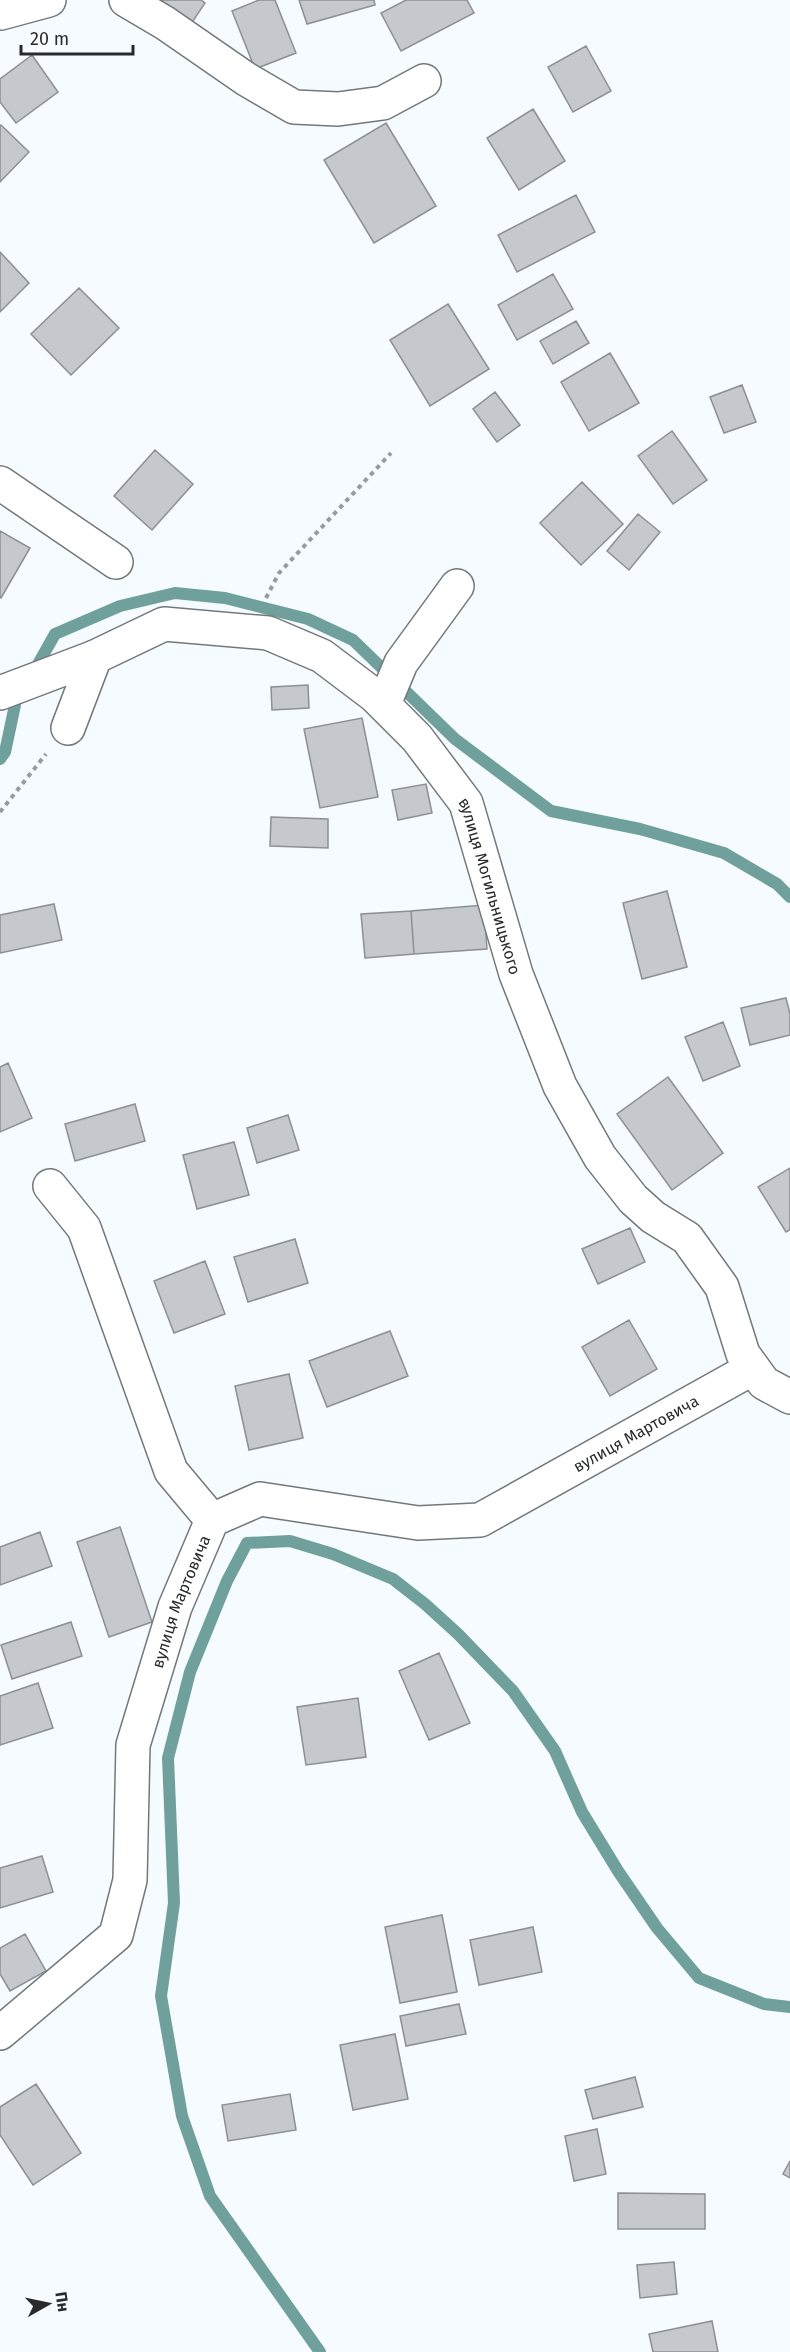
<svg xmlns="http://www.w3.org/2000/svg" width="790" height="2352" font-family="'Fira Sans',sans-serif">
<rect width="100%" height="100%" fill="#f5fbff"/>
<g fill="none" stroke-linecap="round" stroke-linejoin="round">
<path stroke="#6fa09c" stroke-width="12" d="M37,666L55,634L120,606L175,593L225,598L308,619L353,640L455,739L551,811L640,829L724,853L777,884L790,897
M0,759L5,752L15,705
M320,2352L210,2196L182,2116L161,1996L174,1903L168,1758L190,1672L227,1581L247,1543L290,1541L333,1554L393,1579L425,1604L458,1634L513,1691L555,1751L582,1812L618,1871L657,1928L699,1978L764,2004L790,2007"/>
</g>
<path fill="#c5c8cd" stroke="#8c8f93" stroke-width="1.5" d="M162,0H201L205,3L191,24L160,3Z
M259,0H275L296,53L255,69L232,11Z
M299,0H374L375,5L307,24Z
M406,0H467L474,13L401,51L381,13Z
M586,46L611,91L573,112L548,67Z
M32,55L58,92L16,123L0,102V79Z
M533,109L565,161L519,190L487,138Z
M386,123L436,206L374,243L324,160Z
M1,125L29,152L0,182V126Z
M576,195L595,232L517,272L498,235Z
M0,252L29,283L0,312Z
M553,274L573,309L517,340L498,305Z
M79,288L119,328L71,375L31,334Z
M448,304L489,369L430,406L390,340Z
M576,321L589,343L553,364L540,341Z
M610,353L639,403L589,431L561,382Z
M742,385L756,422L724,433L710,397Z
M495,392L520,425L497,442L473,409Z
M672,431L707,480L673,504L638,456Z
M155,450L193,484L152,530L114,496Z
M582,482L623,524L581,565L540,523Z
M638,514L660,532L629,570L607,551Z
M0,531L30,548L1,598L0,597Z
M308,685L309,708L272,710L271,687Z
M362,718L378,797L320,808L304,729Z
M426,784L432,813L398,820L392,790Z
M271,817L328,819V848L270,846Z
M667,891L687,967L642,979L623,903Z
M54,904L62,940L0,953V915Z
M484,905L487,949L414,954L411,911Z
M411,911L414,954L365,958L361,914Z
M786,998L790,1014V1035L750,1045L741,1008Z
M723,1022L740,1066L703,1081L685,1037Z
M8,1063L32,1118L0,1132V1067Z
M668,1077L723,1153L672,1190L617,1114Z
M135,1104L145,1141L75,1161L65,1124Z
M288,1115L299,1150L257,1163L247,1128Z
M234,1142L249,1195L197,1209L183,1155Z
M790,1168V1230L786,1232L758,1187Z
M630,1228L645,1262L598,1284L582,1249Z
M295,1239L308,1283L248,1302L234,1257Z
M205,1261L225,1314L174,1333L154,1281Z
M629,1320L657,1369L610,1396L582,1347Z
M390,1331L408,1376L327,1407L309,1361Z
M289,1374L303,1438L249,1450L235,1386Z
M120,1527L152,1622L109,1637L77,1542Z
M40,1532L52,1566L0,1585V1547Z
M71,1622L82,1656L12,1679L1,1645Z
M439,1653L470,1723L429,1740L399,1671Z
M38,1683L53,1728L0,1745V1696Z
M358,1698L366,1757L306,1765L297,1707Z
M42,1856L53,1892L0,1908V1868Z
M442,1915L457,1992L400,2003L385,1927Z
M533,1927L542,1972L479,1985L470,1940Z
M25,1934L46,1971L10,1991L0,1974V1948Z
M459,2004L466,2034L406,2046L400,2016Z
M395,2034L408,2099L353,2110L340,2045Z
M635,2077L643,2107L593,2119L585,2090Z
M36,2084L81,2153L33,2185L0,2135V2107Z
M290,2094L296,2130L228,2141L222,2105Z
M597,2129L606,2174L574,2181L565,2136Z
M790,2161V2178L783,2174Z
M618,2193L705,2194V2229H618Z
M674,2262L677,2294L640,2298L637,2265Z
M712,2321L718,2352H653L649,2334Z"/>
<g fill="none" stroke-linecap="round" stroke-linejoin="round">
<g stroke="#73787b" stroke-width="36">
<g id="minor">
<path d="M126,0L165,23L246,79L294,107L338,109L383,103L424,81"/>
<path d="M1,13L49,0"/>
<path d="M0,483L116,562"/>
<path d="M0,693L95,657"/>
<path d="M384,704L401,663L457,586"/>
<path id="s1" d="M68,728L95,657L164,624L268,633L322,656L375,696L417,738L466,803L516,974L560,1086L600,1157L633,1199L653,1217L687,1238L722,1287L743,1354L764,1383L790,1397"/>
<path d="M50,1186L84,1228L171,1471L212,1520"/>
<path id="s2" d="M0,2033L116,1935L130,1880L133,1745L175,1607L212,1520L260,1499L418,1523L480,1520L753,1368"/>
</g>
</g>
<path stroke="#979b9e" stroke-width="4" stroke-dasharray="4.5 4.5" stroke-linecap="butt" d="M266,598L279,573L391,453
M0,812L46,754"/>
<use href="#minor" stroke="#fff" stroke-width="33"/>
</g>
<g text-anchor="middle" stroke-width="5" stroke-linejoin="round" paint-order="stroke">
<g font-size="16" fill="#282a2b" stroke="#f5fbff">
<text dy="6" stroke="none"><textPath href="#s1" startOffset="609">вулиця Могильницького</textPath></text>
<text dy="6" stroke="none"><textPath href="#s2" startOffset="1035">вулиця Мартовича</textPath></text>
<text dy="6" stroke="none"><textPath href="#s2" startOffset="495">вулиця Мартовича</textPath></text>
</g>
</g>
<g transform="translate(48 2304) rotate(81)" stroke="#f5fbff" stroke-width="4.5" paint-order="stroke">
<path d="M0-4.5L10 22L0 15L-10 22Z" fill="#282a2b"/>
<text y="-9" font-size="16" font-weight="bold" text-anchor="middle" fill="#282a2b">Пн</text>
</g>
<path d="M21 45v9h112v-9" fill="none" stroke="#282a2b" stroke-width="3"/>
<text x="30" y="45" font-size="18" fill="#282a2b" stroke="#f5fbff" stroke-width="4.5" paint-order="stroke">20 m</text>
</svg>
